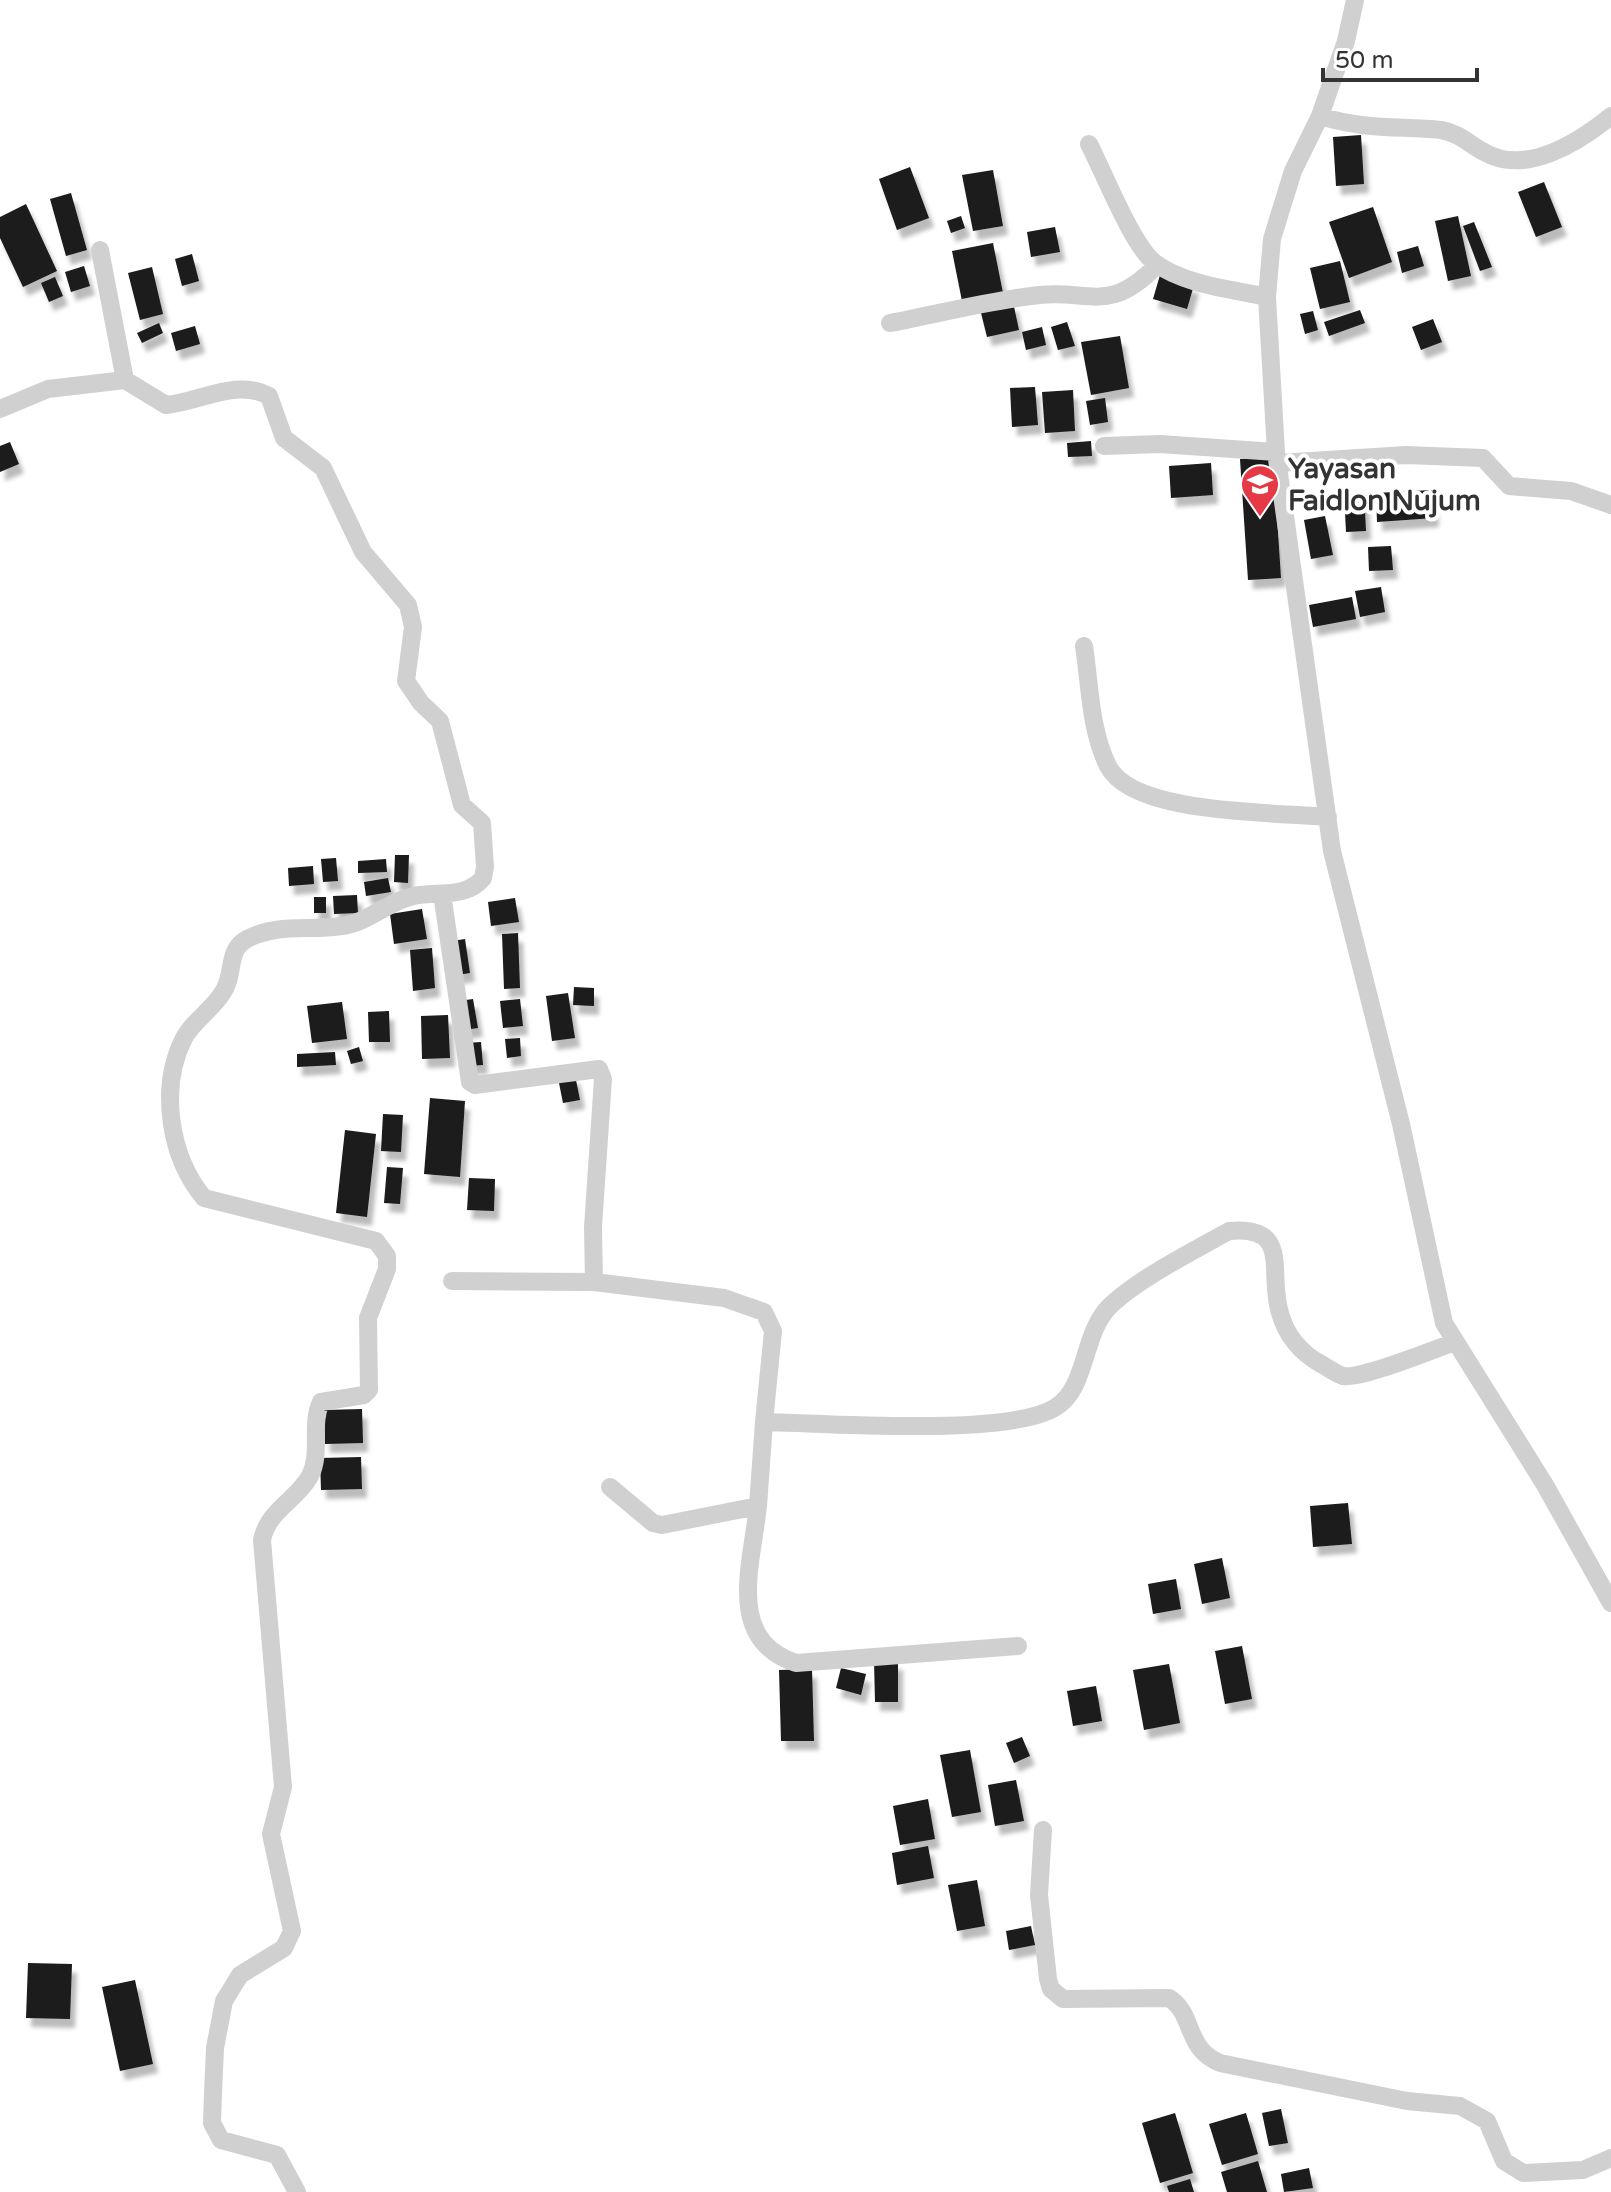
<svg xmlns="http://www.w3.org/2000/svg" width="1611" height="2192" font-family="'Varela Round',sans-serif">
<defs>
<filter id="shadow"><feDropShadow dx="5" dy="9" stdDeviation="2" flood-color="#0004"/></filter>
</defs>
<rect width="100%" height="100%" fill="#fff"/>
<path fill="#1a1a1a" filter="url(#shadow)" d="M1361,135L1364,184L1336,186L1333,137Z
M910,167L929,218L897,230L879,179Z
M993,170L1003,226L973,231L962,175Z
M1544,182L1562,227L1536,237L1518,192Z
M71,193L87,250L66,256L50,199Z
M26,204L57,271L23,287L0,238V217Z
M1373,207L1392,262L1349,278L1329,222Z
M961,216L965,228L951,233L947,221Z
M1458,216L1471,276L1448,281L1435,221Z
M1474,222L1492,267L1480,271L1463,226Z
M1055,227L1060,252L1031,257L1027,232Z
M993,243L1003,293L962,301L952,251Z
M1418,246L1424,266L1402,273L1397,252Z
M192,254L199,281L182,286L175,259Z
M1340,261L1350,302L1320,309L1310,268Z
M84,266L90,286L71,292L65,272Z
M152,267L163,314L140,320L128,273Z
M1160,275L1194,285L1187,309L1153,299Z
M55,277L63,296L49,302L41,283Z
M1013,302L1019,330L987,337L980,309Z
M1360,310L1365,323L1329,336L1324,322Z
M1313,311L1318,330L1305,334L1300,314Z
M1433,319L1442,342L1421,350L1412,327Z
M1067,322L1075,346L1058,350L1051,327Z
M159,323L163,333L142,343L137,333Z
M195,326L200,344L176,351L171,333Z
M1042,327L1046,345L1026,350L1022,332Z
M1120,336L1129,388L1091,395L1081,342Z
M1035,387L1038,425L1012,427L1010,388Z
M1073,390L1075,431L1045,433L1042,392Z
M1105,398L1108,422L1090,425L1086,401Z
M1091,441L1092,456L1068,457L1067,443Z
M10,442L19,464L0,472V446Z
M1273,456L1281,578L1248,580L1240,459Z
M1211,463L1213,495L1171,498L1169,466Z
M1432,490L1434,518L1377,522L1376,493Z
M1364,492L1366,531L1346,532L1344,493Z
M1325,516L1333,555L1311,559L1304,520Z
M1391,546L1393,570L1369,571L1368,547Z
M1381,587L1385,612L1360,617L1355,591Z
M1352,597L1356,619L1313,627L1309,605Z
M395,855H409L408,883L394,882Z
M336,858L338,881L323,882L321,859Z
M386,859L387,872L358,873V861Z
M313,866L314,884L289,886L288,868Z
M388,878L391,892L366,896L364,882Z
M357,895L358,913L334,914L333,896Z
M314,897H326V913H314Z
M515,898L519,922L491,926L488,902Z
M422,909L427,939L394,944L390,914Z
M518,933L520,988L504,989L502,934Z
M465,939L470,973L457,975L452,941Z
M432,948L435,988L413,991L410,950Z
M574,987L594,988V1006L573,1005Z
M568,993L575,1038L552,1041L546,996Z
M473,999L478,1028L464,1030L459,1001Z
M520,999L523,1026L503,1028L500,1001Z
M342,1002L347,1039L312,1043L307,1006Z
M389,1011L390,1042H369L368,1012Z
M448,1015L450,1058L422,1059L421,1016Z
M520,1038L521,1056L507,1058L505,1039Z
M481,1042L483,1065L466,1066L464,1043Z
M359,1047L363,1061L351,1064L347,1051Z
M335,1052L336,1065L297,1067V1054Z
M575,1075L580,1100L563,1103L558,1078Z
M430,1098L465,1101L460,1177L424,1174Z
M383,1114L403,1115L401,1152L381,1151Z
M345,1130L376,1134L367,1217L336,1213Z
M387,1167L403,1168L400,1204L384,1203Z
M469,1178L495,1179L494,1211L467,1210Z
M362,1409L363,1443L325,1444L324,1410Z
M361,1457L362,1489L321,1490L320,1458Z
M1348,1503L1352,1544L1313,1547L1310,1506Z
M1222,1558L1230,1598L1202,1604L1194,1564Z
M1176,1579L1181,1609L1153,1614L1148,1584Z
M1242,1646L1252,1699L1225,1704L1215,1651Z
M874,1661H898V1702H875Z
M1169,1664L1180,1723L1144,1730L1133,1670Z
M841,1668L866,1674L861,1695L836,1688Z
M812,1669L814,1741H781L779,1670Z
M1096,1686L1102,1721L1073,1726L1067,1691Z
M1022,1737L1030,1756L1014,1763L1006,1743Z
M970,1750L981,1812L952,1817L940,1755Z
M1016,1780L1024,1821L995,1826L988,1785Z
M928,1799L935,1839L900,1845L893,1806Z
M928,1846L934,1878L897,1885L892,1853Z
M977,1880L985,1926L957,1931L948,1885Z
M1031,1926L1035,1945L1009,1950L1006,1931Z
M28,1963L72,1964L70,2019L26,2018Z
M135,1980L153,2064L120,2071L102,1987Z
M1281,2109L1288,2143L1269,2146L1262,2113Z
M1175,2113L1193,2173L1160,2183L1142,2123Z
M1246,2113L1258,2154L1222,2165L1209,2124Z
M1258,2161L1267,2192H1227L1221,2172Z
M1309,2168L1313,2188L1284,2192L1281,2174Z
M1190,2179L1194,2192H1169L1167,2186Z"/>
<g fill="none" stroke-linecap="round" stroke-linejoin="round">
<path stroke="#d0d0d0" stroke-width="18" d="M1320,116L1346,41L1355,0
M1611,116C1578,143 1525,176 1484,152C1469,144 1459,133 1441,130C1397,126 1365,130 1320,116L1293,171L1279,216L1272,239L1267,297L1276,452L1332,851L1401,1124L1444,1323L1545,1485L1611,1603
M1089,144C1103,171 1133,247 1155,263C1185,285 1231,289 1267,297
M100,250L125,380
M890,323C937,314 984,302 1031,296C1088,287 1107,317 1157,265
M0,409L48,389L125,380L166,405C200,402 236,378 269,396L284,438L323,468L363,552L408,605L413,627L406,681L421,703L440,721L462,805L482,823L485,867L483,878C466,899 437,891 414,896C388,901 370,922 342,926C310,931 277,923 247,939C226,950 235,975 223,992C213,1009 193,1021 184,1038C159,1087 169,1156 204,1198L376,1241L387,1256V1269L368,1318L369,1390L364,1395L321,1402C310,1425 322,1453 310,1476C296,1501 268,1510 262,1540L283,1787L271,1834L292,1931L284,1948L240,1975L224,2001L215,2048L213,2093L212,2123L221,2140L277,2155L297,2192
M1104,446L1160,444L1276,452
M1279,463L1406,455L1483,458L1509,486L1571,491L1611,505
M1084,646C1090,685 1090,730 1108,766C1132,815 1276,812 1328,817
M442,894L470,1082L475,1085L599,1069L603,1079L593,1227L594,1282L724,1298L764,1312L773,1331L764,1422C826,1423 1010,1437 1056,1407C1088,1387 1082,1333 1110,1306C1138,1279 1193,1251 1229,1231C1293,1225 1267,1273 1280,1313C1286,1335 1301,1353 1321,1364C1327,1367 1336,1374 1343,1376C1362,1379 1432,1350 1455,1342
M452,1281L594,1282
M610,1487L653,1523L662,1525L758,1506L764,1422
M758,1506C752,1564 725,1640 796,1663L1018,1646
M1043,1830L1039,1895L1048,1979L1051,1989L1063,1999L1169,1998C1195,2014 1184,2048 1220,2063L1407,2101L1460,2106L1487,2121L1504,2161L1523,2173L1583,2170L1611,2158"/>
</g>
<defs>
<g id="school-pin" transform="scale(2)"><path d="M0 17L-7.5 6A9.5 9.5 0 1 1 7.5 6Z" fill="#e63946" stroke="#fff"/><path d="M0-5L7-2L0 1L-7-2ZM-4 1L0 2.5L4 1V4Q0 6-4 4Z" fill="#fff"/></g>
</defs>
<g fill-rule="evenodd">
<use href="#school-pin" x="1260" y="484"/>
</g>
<g text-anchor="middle" stroke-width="8" stroke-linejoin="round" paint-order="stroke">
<g font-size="28" font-weight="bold" fill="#333" stroke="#fff" text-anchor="start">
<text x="1288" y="478">Yayasan<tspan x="1288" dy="32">Faidlon Nujum</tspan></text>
</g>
</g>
<path d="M1323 68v12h154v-12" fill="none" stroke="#333333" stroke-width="4"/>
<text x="1335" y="68" font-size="24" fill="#333333" stroke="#ffffff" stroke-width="6" paint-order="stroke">50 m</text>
</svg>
